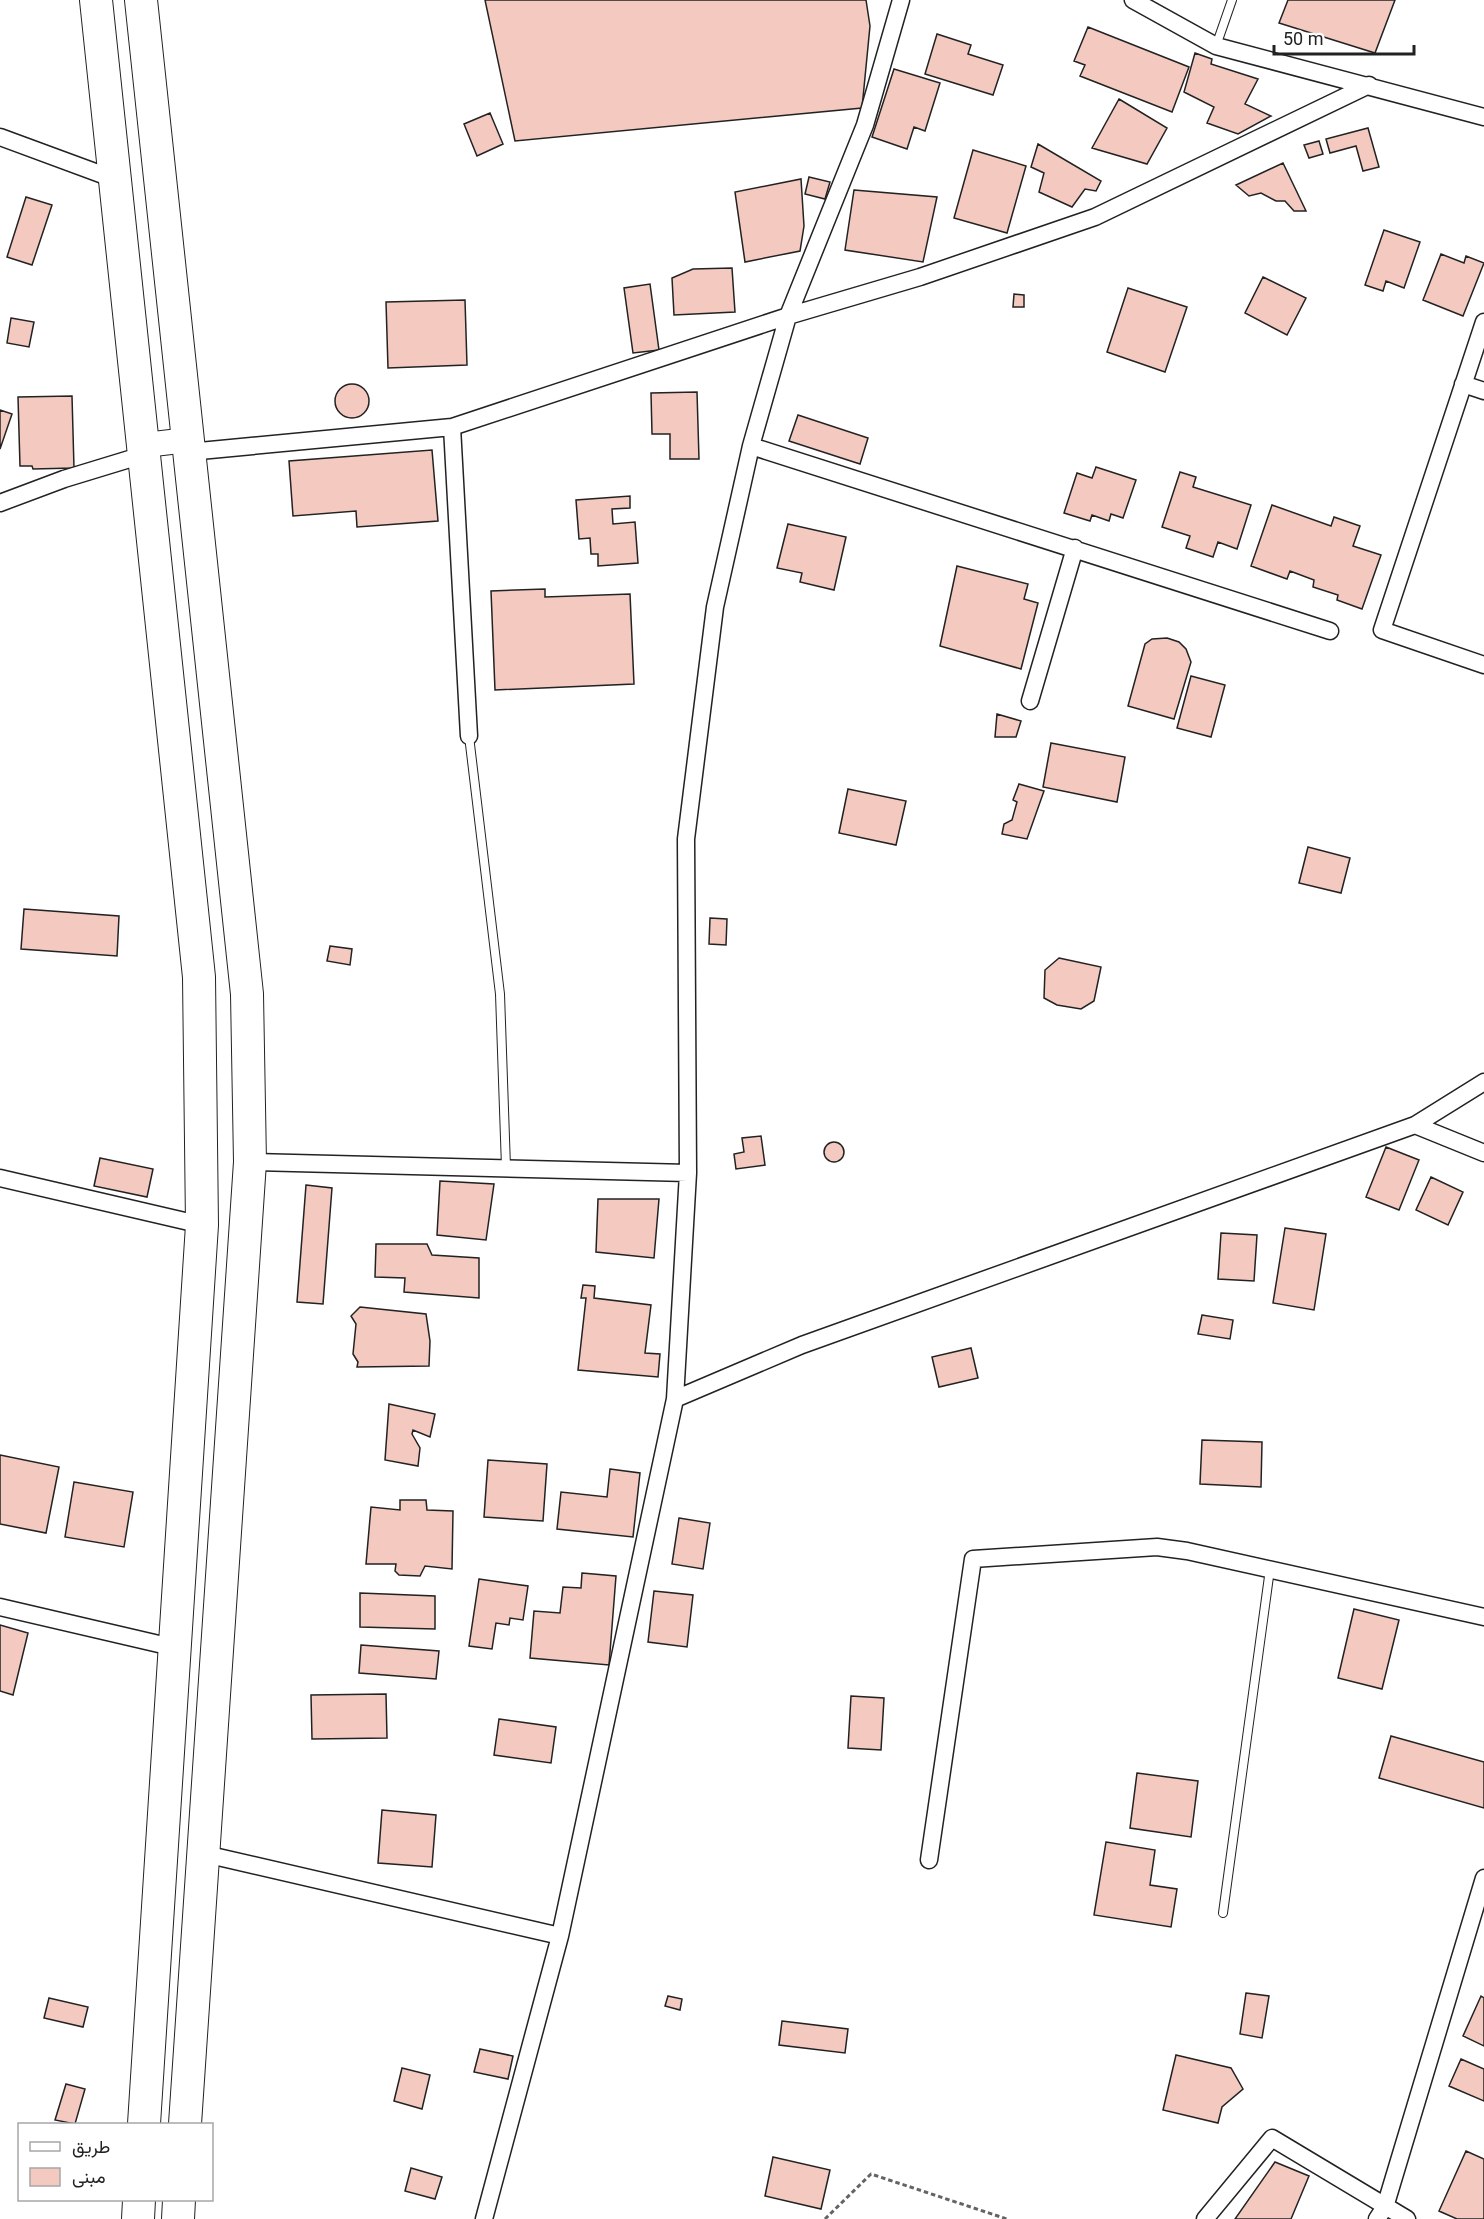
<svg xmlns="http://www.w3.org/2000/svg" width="1484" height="2219" font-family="Roboto,Vazirmatn,sans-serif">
<rect width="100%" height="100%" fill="#fff"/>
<path fill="#f3c9c0" stroke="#222" stroke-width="1.5" d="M485,0H866L870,26L862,108L515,141Z
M1288,0H1395L1375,53L1279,23Z
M1088,27L1189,67L1172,112L1080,76L1085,65L1074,61Z
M937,34L971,45L968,54L1003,65L993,95L925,74Z
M1195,53L1212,59L1211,64L1258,79L1245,104L1271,116L1238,134L1207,123L1214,107L1184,92Z
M894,69L940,83L925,131L914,127L907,149L872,137Z
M1119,99L1167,128L1147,164L1092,148Z
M490,113L503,144L477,156L464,124Z
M1368,128L1379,167L1363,171L1356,146L1330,153L1326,139Z
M1319,141L1323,154L1309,158L1304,145Z
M1038,144L1101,181L1096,191L1085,189L1072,207L1039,192L1044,173L1031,167Z
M973,150L1026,166L1007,233L954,218Z
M1283,163L1306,211H1294L1285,201H1276L1261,193L1249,196L1236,185Z
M809,177L830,182L825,199L805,194Z
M801,179L804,226L800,251L745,262L735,192Z
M854,190L937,197L923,262L845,250Z
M26,197L52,205L32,265L7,257Z
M1384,230L1420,242L1404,288L1386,281L1383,291L1365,285Z
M1441,254L1464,263L1466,256L1484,263L1463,316L1423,300Z
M732,268L735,312L674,315L672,278L693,269Z
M1263,277L1306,298L1287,335L1245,313Z
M650,284L659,350L633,353L624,288Z
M1128,288L1187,307L1165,372L1107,352Z
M1014,294L1024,295V307H1013Z
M465,300L467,365L388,368L386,302Z
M11,318L34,322L29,347L7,343Z
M335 401a17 17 0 1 1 34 0a17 17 0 1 1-34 0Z
M697,392L699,459H670V434H652L651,393Z
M72,396L74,468L33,469L32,466H20L18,397Z
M0,410L12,414L0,449Z
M798,415L868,438L860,464L789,441Z
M432,450L438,521L357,527L356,511L293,516L289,461Z
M1096,467L1136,480L1123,518L1111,514L1109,521L1092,515L1090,521L1064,513L1077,473L1092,478Z
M1180,472L1196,477L1193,487L1251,505L1237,549L1218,542L1213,557L1186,548L1190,536L1162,527Z
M630,496V508L612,509L613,524L635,522L638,563L598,566V554H591L590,538L579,539L576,500Z
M1272,505L1331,526L1334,517L1360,526L1353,546L1381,555L1362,609L1337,600L1338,595L1313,587L1314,580L1290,571L1287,579L1251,566Z
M788,524L846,537L834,590L800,582L802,573L777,568Z
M957,566L1028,584L1024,599L1038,603L1021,669L940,646Z
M545,589V597L630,594L634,684L495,690L491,591Z
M1167,638L1179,642L1186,649L1191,662L1174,719L1128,706L1145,644L1152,639Z
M1191,676L1225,685L1211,737L1177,728Z
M997,714L1021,721L1016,737H995Z
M1051,743L1125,757L1117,802L1043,787Z
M1019,784L1044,791L1027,839L1002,834L1004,824L1012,820L1017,802L1013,800Z
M848,789L906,801L896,845L839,833Z
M1308,847L1350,858L1341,893L1299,883Z
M24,909L119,916L117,956L21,949Z
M710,918L727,919L726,945L709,944Z
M330,946L352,949L350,965L327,961Z
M1059,958L1101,967L1094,1001L1081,1009L1057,1005L1044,998L1045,970Z
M761,1136L765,1165L736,1169L734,1154L744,1152L742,1138Z
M824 1152a10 10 0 1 1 20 0a10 10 0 1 1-20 0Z
M1386,1147L1419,1160L1399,1210L1366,1197Z
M100,1158L153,1169L147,1197L94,1186Z
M1431,1177L1463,1192L1448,1225L1416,1210Z
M440,1181L494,1184L486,1240L437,1235Z
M306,1185L332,1188L323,1304L297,1302Z
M598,1199H659L654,1258L596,1252Z
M1285,1228L1326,1234L1314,1310L1273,1303Z
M1221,1233L1257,1235L1254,1281L1218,1279Z
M376,1244H427L432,1255L479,1258V1298L404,1292L405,1278L375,1277Z
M583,1285L595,1286L594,1298L651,1305L645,1353L660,1354L658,1377L578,1370L586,1298H581Z
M360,1307L426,1314L430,1341L429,1366L357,1367L358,1362L353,1354L356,1324L351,1316Z
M1202,1315L1233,1320L1230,1339L1198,1334Z
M971,1348L978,1378L939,1387L932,1357Z
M389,1404L435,1414L430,1437L413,1430L412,1434L420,1448L418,1466L385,1460Z
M1202,1440L1262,1442L1261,1487L1200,1484Z
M0,1455L59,1467L46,1533L0,1524Z
M488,1460L547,1464L543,1521L484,1517Z
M610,1469L640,1473L633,1537L557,1529L561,1492L607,1497Z
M74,1482L133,1492L124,1547L65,1537Z
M400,1500H426L427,1510L453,1511L452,1569L425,1566L420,1576L399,1575L395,1571L396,1564H366L371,1507L400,1510Z
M679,1518L710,1523L703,1569L672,1564Z
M582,1573L616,1576L609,1665L530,1658L534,1611L560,1613L563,1587L581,1588Z
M479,1579L528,1586L523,1620L510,1618L509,1625L496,1623L492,1649L469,1646Z
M654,1591L693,1595L687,1647L648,1642Z
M360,1593L435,1596V1629L360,1627Z
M1354,1609L1399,1620L1382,1689L1338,1678Z
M0,1625L28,1633L13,1695L0,1691Z
M361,1645L439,1651L436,1679L359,1673Z
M386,1694L387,1738L312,1739L311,1695Z
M851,1696L884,1698L881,1750L848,1748Z
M499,1719L556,1727L551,1763L494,1755Z
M1391,1736L1484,1762V1808L1379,1778Z
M1137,1773L1198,1781L1191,1837L1130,1828Z
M382,1810L436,1815L432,1867L378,1863Z
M1106,1842L1155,1850L1150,1885L1177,1889L1171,1927L1094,1915Z
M1246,1993L1269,1996L1262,2038L1240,2034Z
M668,1996L682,1999L680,2010L665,2006Z
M1481,1996L1484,1998V2046L1463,2036Z
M49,1998L88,2007L83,2027L44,2018Z
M782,2021L848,2029L845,2053L779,2045Z
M480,2049L513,2056L508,2079L474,2072Z
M1176,2055L1231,2068L1243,2089L1222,2107L1218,2123L1163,2110Z
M1461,2059L1484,2069V2101L1449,2086Z
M402,2068L430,2075L422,2109L394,2101Z
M66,2084L85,2089L75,2124L55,2120Z
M1466,2151L1484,2159V2219H1457L1439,2211Z
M773,2157L830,2170L821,2209L765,2196Z
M1275,2162L1309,2176L1291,2219H1235Z
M411,2168L442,2177L435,2199L405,2191Z"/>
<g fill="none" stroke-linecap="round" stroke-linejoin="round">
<g stroke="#222" stroke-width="10">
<path id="lane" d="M1216,46L1232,0
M469,736L500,994L506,1167
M1223,1913L1270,1569"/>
</g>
<g stroke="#222" stroke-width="19">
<path id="street" d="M1133,0L1216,46L1484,117
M0,137L114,179
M1484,322L1382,630L1484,665
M1463,384L1484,391
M452,427L469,736
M751,446L1330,631
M189,452L452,427L788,316L920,277L1095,217L1369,85
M0,503L64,479L146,454
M1030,701L1075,548
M1415,1125L1484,1153
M250,1162L688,1173
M0,1178L202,1225
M675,1399L802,1345L1415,1125L1484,1082
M0,1607L176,1648
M205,1854L560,1936
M929,1860L973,1559L1157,1547L1187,1551L1484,1617
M484,2219L560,1936L675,1399L688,1173L686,839L715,607L751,446L788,316L865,125L901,0
M1205,2219L1272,2138L1407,2219
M1377,2219L1385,2207L1484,1878"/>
</g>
<g stroke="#222" stroke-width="26">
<path id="secondary" d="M145,445L188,440"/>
</g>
<g stroke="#222" stroke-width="34">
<path id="highway" d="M96,0L199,977L202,1225L144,2124
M141,0L247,994L250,1162L185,2124
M138,2219L139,2200
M178,2219L179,2200"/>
</g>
<path stroke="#646464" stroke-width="3" stroke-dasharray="4.5 3" stroke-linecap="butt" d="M825,2219L871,2174L1007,2219"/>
<use href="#lane" stroke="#fff" stroke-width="8"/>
<use href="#street" stroke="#fff" stroke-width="16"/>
<use href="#secondary" stroke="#fff" stroke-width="24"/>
<use href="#highway" stroke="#fff" stroke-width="32"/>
</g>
<rect x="18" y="2123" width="195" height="78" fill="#ffffff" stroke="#a7a7a7" stroke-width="1.5"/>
<rect x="30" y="2142" width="30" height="9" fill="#ffffff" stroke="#a7a7a7" stroke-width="1.5"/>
<text x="72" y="2153" font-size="18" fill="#222222">طريق</text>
<rect x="30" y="2168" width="30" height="18" fill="#f3c9c0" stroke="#a7a7a7" stroke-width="1.5"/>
<text x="72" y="2183" font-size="18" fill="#222222">مبنى</text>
<path d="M1274 45v9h140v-9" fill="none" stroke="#222222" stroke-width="3"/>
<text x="1283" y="45" font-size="18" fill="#222222" stroke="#ffffff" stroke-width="4.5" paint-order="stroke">50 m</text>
</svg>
